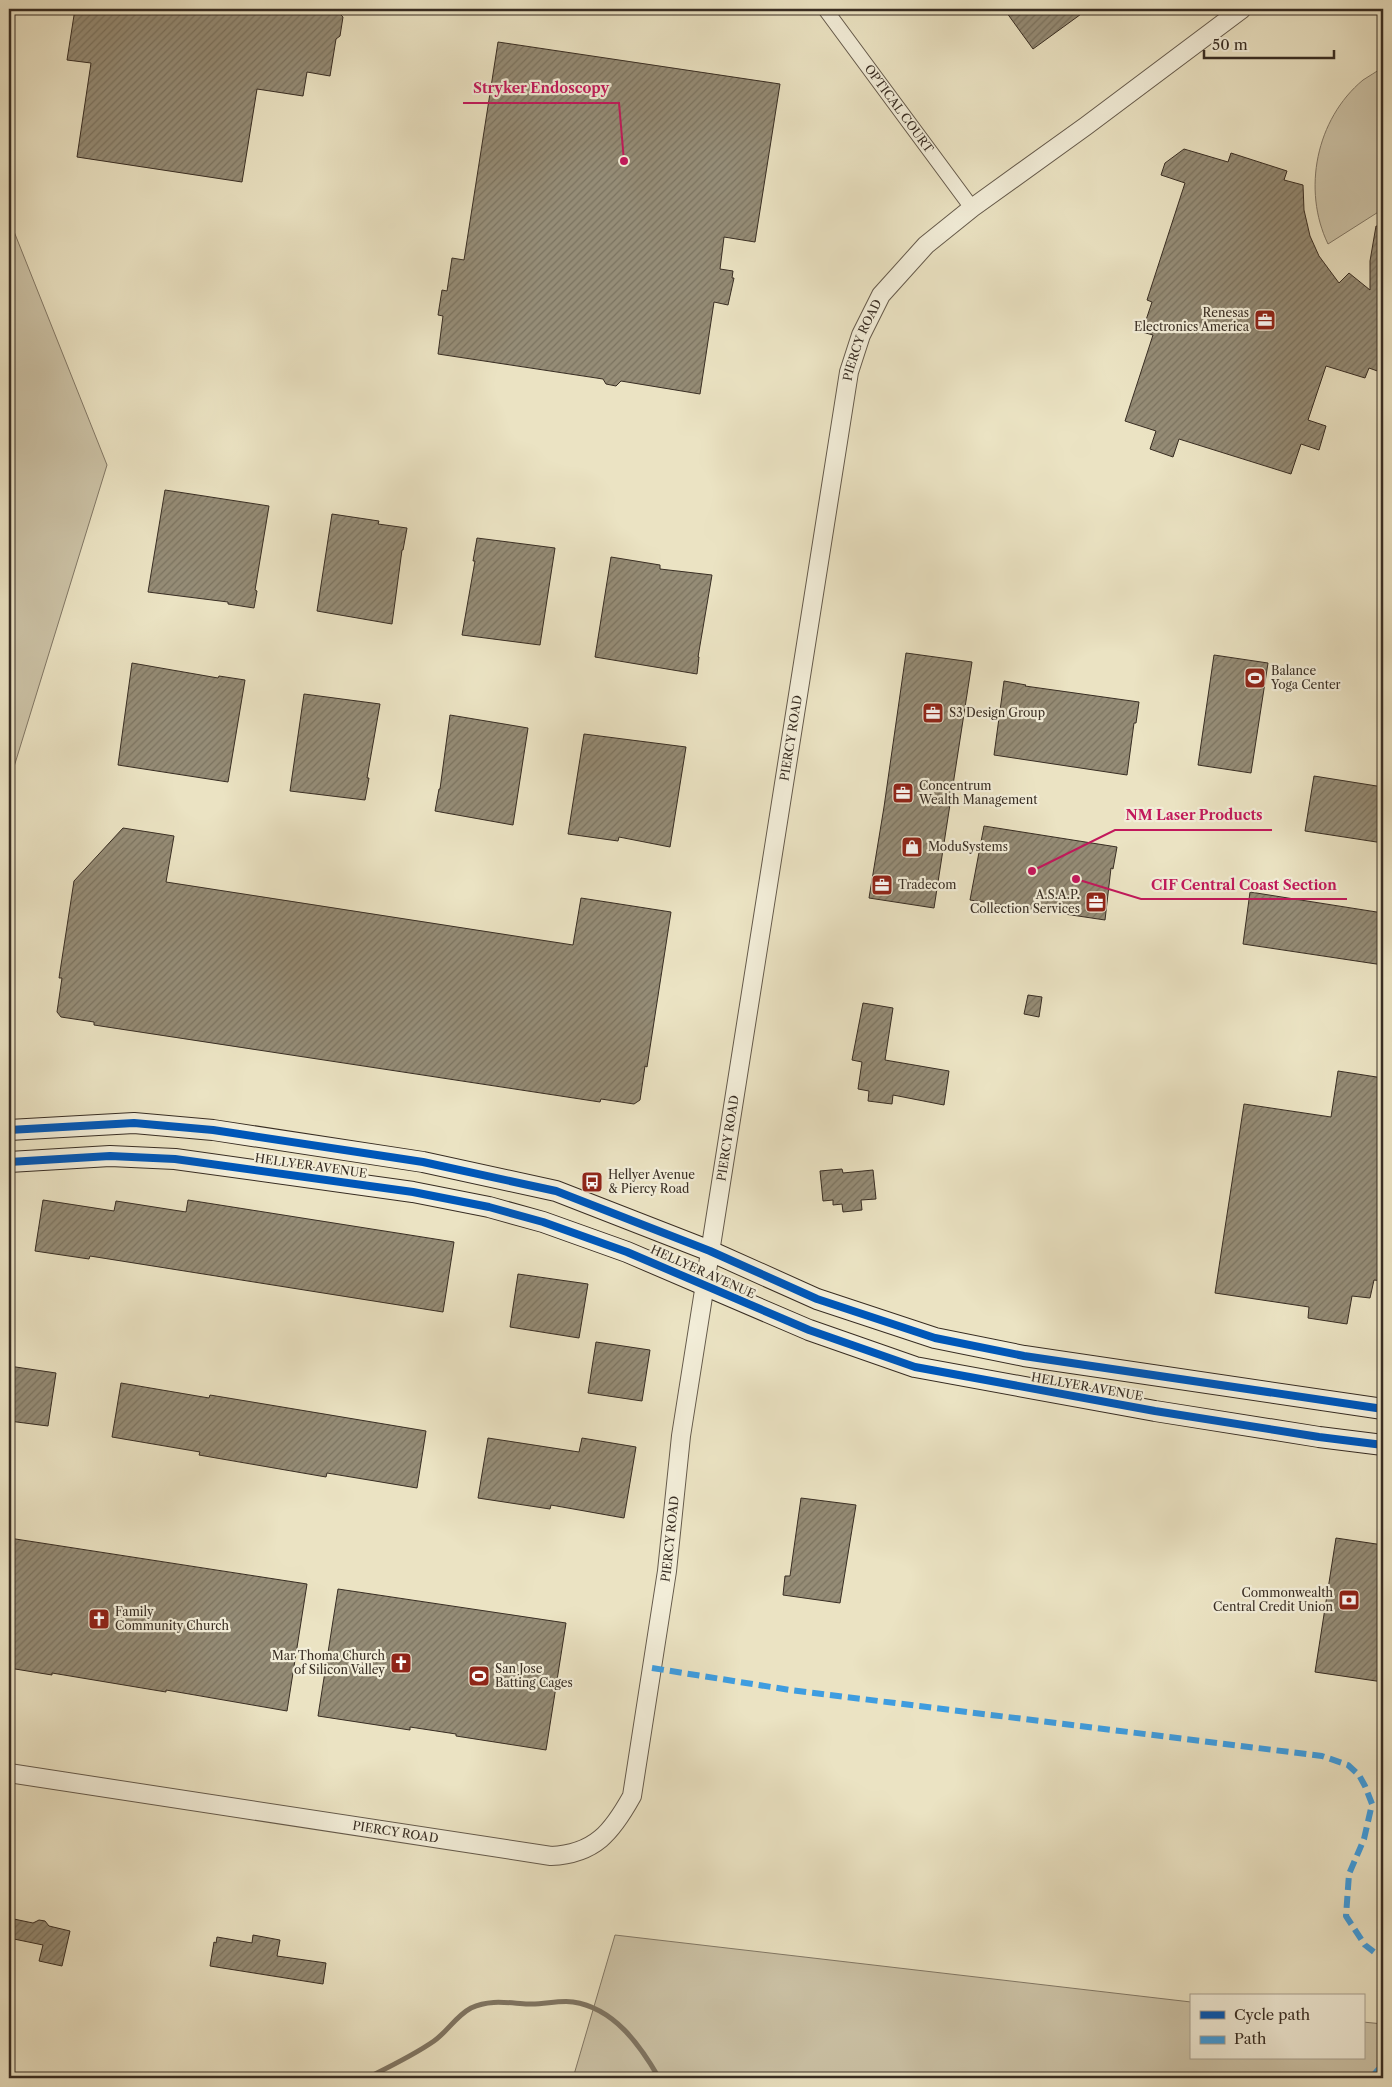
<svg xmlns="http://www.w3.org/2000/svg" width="1392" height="2087" font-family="'Libre Caslon Text',serif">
<defs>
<pattern id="building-hatch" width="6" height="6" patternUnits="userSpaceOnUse" patternTransform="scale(1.25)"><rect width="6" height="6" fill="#958c76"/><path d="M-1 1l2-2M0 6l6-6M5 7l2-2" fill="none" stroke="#7b7360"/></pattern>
</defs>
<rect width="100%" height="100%" fill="#ebe3c3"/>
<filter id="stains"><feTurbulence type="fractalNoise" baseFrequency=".004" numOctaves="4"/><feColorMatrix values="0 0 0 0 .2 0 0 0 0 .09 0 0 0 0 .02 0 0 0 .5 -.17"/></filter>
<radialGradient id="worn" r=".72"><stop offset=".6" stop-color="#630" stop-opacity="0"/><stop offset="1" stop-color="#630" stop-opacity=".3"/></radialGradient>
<path fill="#cdc4a8" stroke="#827866" d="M1382,68L1383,209L1328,244C1302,190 1316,119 1363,80C1369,76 1376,72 1382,68Z
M9,219L107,465L9,783Z
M615,1935L1191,2002V2058H1363V2022L1383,2024V2078H573Z"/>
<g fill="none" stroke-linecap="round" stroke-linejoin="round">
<path stroke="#7f7563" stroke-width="5" d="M367,2078C389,2067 414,2055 434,2041C448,2031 456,2016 471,2008C490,1999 508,2003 528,2004C543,2005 558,2000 573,2002C614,2008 640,2045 659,2078"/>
</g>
<path fill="url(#building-hatch)" stroke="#382d23" d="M75,9H341L340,14L343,17L340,36L336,39L330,76L307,72L303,96L257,89L242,182L77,157L91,63L67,60Z
M1004,9H1088L1033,49Z
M498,42L780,84L755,242L724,237L720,269L733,271L732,278H734L728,305L714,302L700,394L621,381L616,386L606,384L603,379L438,354L443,316L438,315L442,290L447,291L452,258L464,260Z
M1184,149L1228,162L1231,153L1287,171L1284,180L1303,185L1304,210L1310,236L1319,256L1339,283L1349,273L1370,290V261L1376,226L1383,227V373L1369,368L1365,378L1326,366L1308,420L1326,426L1319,450L1301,444L1291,474L1179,439L1173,457L1150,449L1156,431L1125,421L1153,335L1142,332L1152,302L1147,300L1185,183L1161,175L1165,163Z
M165,490L269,506L255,590L257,591L254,608L228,604V602L148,592Z
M332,514L379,521L378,524L407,528L403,550H402L392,624L317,611Z
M477,538L555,548L540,645L462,635L475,561H473Z
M611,557L660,565V569L712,575L698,657H699L697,674L595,657Z
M906,653L972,662L934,908L869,898L884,807Z
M1214,655L1268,663L1251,773L1198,765Z
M132,663L218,678L219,676L245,680L228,782L118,765Z
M1004,681L1026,685L1025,686L1139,702L1136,723H1134L1127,775L994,755Z
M304,694L380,704L367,778H369L365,800L290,791Z
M450,715L528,728L513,825L435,811L439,789H440Z
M584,734L686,747L670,847L619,837L618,841L568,834Z
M1314,776L1383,787V843L1305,831Z
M984,826L1117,847L1113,869L1111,868L1105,920L970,900Z
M123,828L174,836L166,882L573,945L581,898L671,912L647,1067L645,1066L640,1100L634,1104L601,1099L600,1102L94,1025V1022L61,1017L57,1012L62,978H59L74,881Z
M1250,892L1383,913V965L1243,944Z
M1028,995L1042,997L1039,1017L1024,1014Z
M863,1003L893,1008L885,1060L949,1071L944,1105L893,1095L892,1104L868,1101L869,1091L858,1089L862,1062L852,1060Z
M1338,1071L1383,1078V1281L1374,1280L1370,1298L1352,1296L1347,1324L1308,1318L1309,1307L1215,1293L1244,1104L1331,1117Z
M842,1169L843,1173L873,1170L876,1199L861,1200L862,1210L843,1212L842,1204L833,1205V1200L823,1201L820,1171Z
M43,1200L114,1211L116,1201L186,1212L188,1200L454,1242L443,1312L90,1256L89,1259L35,1251Z
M518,1274L588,1284L579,1338L510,1327Z
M596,1342L650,1350L642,1401L588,1393Z
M9,1366L56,1373L48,1426L9,1421Z
M121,1383L209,1398L210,1395L426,1431L417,1488L327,1473L326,1477L199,1455L200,1452L112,1437Z
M488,1438L579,1452L582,1438L636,1447L624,1518L551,1505L550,1509L478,1498Z
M801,1498L856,1505L840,1603L783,1595L785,1576H790Z
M9,1538L307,1584L287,1711L166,1690V1692L52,1673V1675L9,1668Z
M1336,1538L1383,1545V1682L1315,1672Z
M338,1589L566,1623L546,1750L456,1736V1734L410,1727V1730L318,1716Z
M9,1918L33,1923L39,1920L45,1921L49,1926L70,1931L62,1966L39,1961L43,1945L9,1938Z
M253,1935L280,1940L277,1956L326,1963L323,1984L210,1966L214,1942L216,1943L217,1937L252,1943Z"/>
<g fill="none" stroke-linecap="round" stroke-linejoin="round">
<g stroke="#655a4b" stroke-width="16">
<g id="minor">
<path id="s1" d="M825,9L972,208"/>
</g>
</g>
<g stroke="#655a4b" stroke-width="20">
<g id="tertiary">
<path id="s2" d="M9,1773L551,1856C595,1854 612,1832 632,1796L667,1571L681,1436L849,372L861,335L881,295L926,245L972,208L1086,126L1242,9"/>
</g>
</g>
<g stroke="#382d23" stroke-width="22">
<path id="secondary" d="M9,1130L134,1123L213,1130L423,1162L556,1191L710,1251L817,1299L935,1338L1024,1356L1383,1409
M9,1162L110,1156L175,1159L413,1192L489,1207L543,1222L627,1252L809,1330L915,1367L1155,1411L1319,1437L1383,1445"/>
</g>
<use href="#minor" stroke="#f2edd8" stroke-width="14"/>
<use href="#tertiary" stroke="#f2edd8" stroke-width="18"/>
<use href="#secondary" stroke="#f2edd8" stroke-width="20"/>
<path stroke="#3e9de0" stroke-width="6" stroke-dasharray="12 6" stroke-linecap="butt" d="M652,1668L790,1690L1322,1756L1348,1765L1359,1775L1365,1786L1372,1804L1364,1839L1349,1874L1346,1916L1365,1945L1383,1959
M1371,2078L1383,2064"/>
<g stroke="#f2edd8" stroke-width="11">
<path id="cycleway" d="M9,1130L134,1123L213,1130L423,1162L556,1191L710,1251L817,1299L935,1338L1024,1356L1383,1409
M9,1162L110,1156L175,1159L413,1192L489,1207L543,1222L627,1252L809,1330L915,1367L1155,1411L1319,1437L1383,1445"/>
</g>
<use href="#cycleway" stroke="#0057b8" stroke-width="8"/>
</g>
<defs>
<g id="office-square" transform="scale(1.125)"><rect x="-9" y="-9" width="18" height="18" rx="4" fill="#8f2418" stroke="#f2edd8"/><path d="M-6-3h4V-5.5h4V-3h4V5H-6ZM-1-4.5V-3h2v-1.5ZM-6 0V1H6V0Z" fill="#fff"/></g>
<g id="stadium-square" transform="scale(1.125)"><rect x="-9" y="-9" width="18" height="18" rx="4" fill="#8f2418" stroke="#f2edd8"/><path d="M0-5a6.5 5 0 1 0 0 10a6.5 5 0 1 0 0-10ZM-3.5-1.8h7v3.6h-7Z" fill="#fff"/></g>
<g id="shop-square" transform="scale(1.125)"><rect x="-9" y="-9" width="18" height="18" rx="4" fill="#8f2418" stroke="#f2edd8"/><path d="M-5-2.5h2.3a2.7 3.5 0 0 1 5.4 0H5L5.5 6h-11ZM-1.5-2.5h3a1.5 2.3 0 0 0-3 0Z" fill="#fff"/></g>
<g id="bus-square" transform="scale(1.125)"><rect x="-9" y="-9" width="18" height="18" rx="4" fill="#8f2418" stroke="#f2edd8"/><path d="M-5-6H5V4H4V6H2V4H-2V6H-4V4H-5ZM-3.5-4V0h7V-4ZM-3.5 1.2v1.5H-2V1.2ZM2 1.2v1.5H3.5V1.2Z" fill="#fff"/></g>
<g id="bank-square" transform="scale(1.125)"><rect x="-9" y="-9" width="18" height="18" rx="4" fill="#8f2418" stroke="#f2edd8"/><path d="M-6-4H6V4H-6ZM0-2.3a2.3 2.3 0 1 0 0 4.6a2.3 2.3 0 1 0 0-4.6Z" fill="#fff"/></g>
<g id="church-square" transform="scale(1.125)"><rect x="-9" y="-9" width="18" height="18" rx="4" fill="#8f2418" stroke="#f2edd8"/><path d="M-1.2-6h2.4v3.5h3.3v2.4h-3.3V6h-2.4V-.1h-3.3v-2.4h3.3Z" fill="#fff"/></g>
</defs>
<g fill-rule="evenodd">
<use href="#office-square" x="1265" y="320"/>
<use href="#stadium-square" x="1255" y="678"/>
<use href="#office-square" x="933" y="713"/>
<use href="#office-square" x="903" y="793"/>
<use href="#shop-square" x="912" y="847"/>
<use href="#office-square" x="882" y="885"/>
<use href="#office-square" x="1096" y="902"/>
<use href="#bus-square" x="592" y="1182"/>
<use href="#bank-square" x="1349" y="1600"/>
<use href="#church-square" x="99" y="1619"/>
<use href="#church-square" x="401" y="1663"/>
<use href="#stadium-square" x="479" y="1676"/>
</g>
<g text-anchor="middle" stroke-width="4.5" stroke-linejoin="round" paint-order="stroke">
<g font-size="12" fill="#382d23" stroke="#f2edd8">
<text dy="4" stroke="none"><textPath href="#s1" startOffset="124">OPTICAL COURT</textPath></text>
<text dy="4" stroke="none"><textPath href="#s2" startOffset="2130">PIERCY ROAD</textPath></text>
<text dy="4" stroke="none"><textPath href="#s2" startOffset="1725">PIERCY ROAD</textPath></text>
<text dy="4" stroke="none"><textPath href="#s2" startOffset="1320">PIERCY ROAD</textPath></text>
<text transform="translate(311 1166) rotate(8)" y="4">HELLYER AVENUE</text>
<text transform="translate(703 1272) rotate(24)" y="4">HELLYER AVENUE</text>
<text transform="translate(1087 1387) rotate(10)" y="4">HELLYER AVENUE</text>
<text dy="4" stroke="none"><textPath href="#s2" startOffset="915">PIERCY ROAD</textPath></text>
<text dy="4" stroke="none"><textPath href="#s2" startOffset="391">PIERCY ROAD</textPath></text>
</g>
<g font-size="12" fill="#382d23" stroke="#f2edd8" text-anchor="start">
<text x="1249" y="317" text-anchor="end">Renesas<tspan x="1249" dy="14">Electronics America</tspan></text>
<text x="1271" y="675">Balance<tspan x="1271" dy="14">Yoga Center</tspan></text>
<text x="949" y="717">S3 Design Group</text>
<text x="919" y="790">Concentrum<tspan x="919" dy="14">Wealth Management</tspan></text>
<text x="928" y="851">ModuSystems</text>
<text x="898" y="889">Tradecom</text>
<text x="1080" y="899" text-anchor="end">A.S.A.P.<tspan x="1080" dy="14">Collection Services</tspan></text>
<text x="608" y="1179">Hellyer Avenue<tspan x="608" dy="14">&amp; Piercy Road</tspan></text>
<text x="1333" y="1597" text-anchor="end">Commonwealth<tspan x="1333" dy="14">Central Credit Union</tspan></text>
<text x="115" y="1616">Family<tspan x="115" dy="14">Community Church</tspan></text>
<text x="385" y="1660" text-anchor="end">Mar Thoma Church<tspan x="385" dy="14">of Silicon Valley</tspan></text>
<text x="495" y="1673">San Jose<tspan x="495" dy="14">Batting Cages</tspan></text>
</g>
</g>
<path fill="none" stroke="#c2185b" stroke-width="2" d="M624 161L619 103H463M1032 871L1115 830H1272M1076 879L1141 899H1347"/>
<g fill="#c2185b" stroke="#f2edd8" stroke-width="2">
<circle cx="624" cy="161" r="5"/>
<circle cx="1032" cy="871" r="5"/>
<circle cx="1076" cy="879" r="5"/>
</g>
<g font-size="14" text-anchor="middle" font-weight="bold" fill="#c2185b" stroke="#f2edd8" stroke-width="4.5" stroke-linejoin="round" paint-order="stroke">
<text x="541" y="93">Stryker Endoscopy</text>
<text x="1194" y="820">NM Laser Products</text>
<text x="1244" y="890">CIF Central Coast Section</text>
</g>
<rect width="1392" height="2087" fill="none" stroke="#ebe3c3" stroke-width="30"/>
<rect x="10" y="10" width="1372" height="2067" fill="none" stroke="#382d23" stroke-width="2.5"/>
<rect x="15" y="15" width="1362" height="2057" fill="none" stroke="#382d23"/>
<rect x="1190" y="1994" width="175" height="65" fill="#f2edd8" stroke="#a8a090"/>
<rect x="1200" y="2011" width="25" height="8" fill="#0057b8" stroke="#a8a090"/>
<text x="1234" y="2020" font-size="15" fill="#382d23">Cycle path</text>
<rect x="1200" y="2036" width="25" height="8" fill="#3e9de0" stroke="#a8a090"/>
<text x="1234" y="2044" font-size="15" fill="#382d23">Path</text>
<path d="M1204 50v8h130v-8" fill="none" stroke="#382d23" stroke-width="2.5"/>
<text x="1212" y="50" font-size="15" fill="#382d23" stroke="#f2edd8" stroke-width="4" paint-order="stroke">50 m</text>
<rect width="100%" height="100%" filter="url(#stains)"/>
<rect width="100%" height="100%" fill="url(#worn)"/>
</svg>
